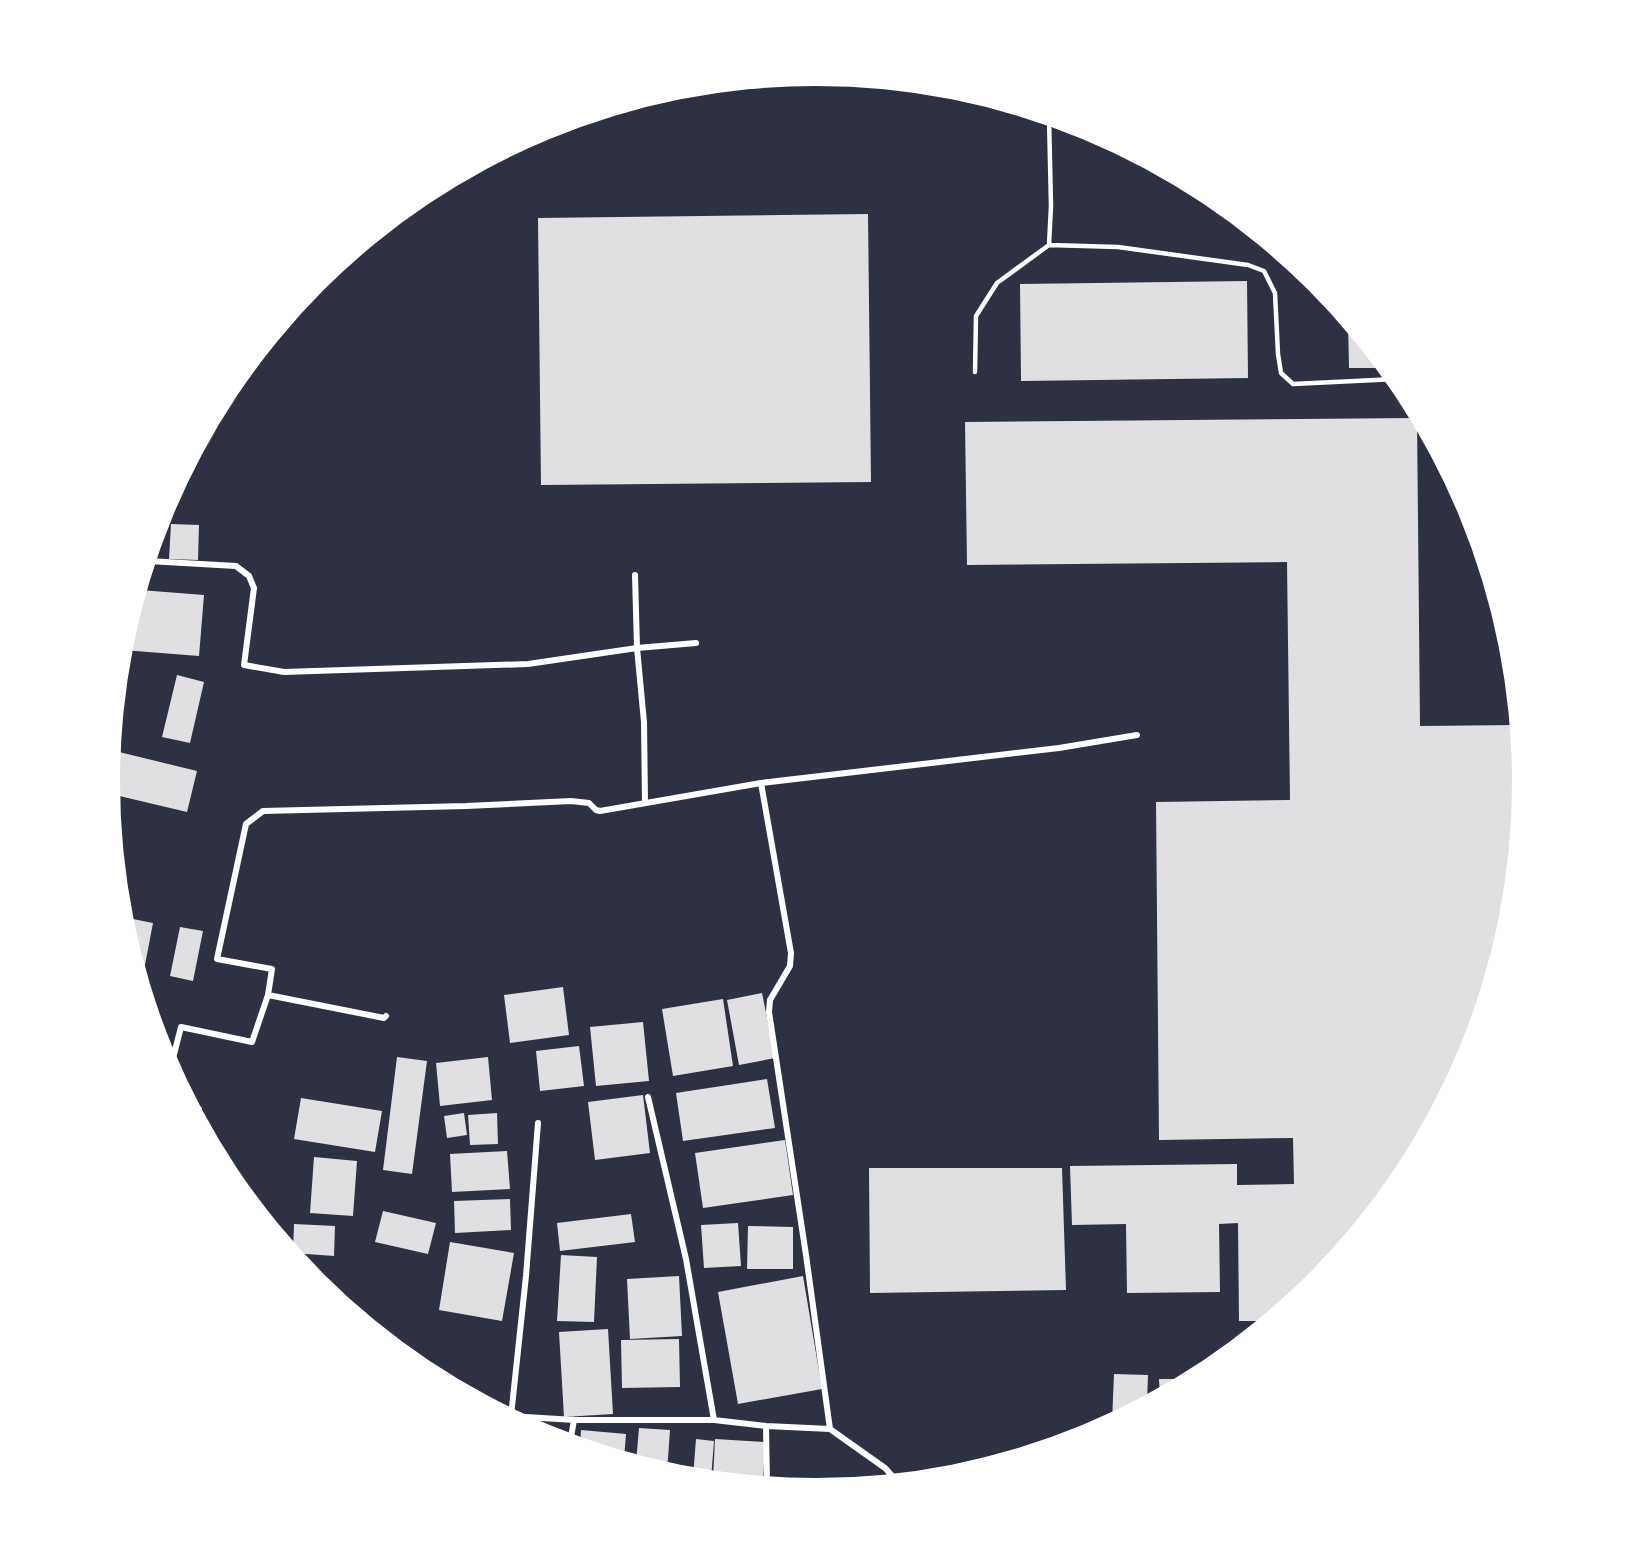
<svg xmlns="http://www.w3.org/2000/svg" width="1633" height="1564" font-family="Mulish,sans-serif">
<rect width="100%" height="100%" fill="#2d3142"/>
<path fill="#e0e0e3" d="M868,214L871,482L541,485L538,218Z
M1247,281L1248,378L1021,381L1020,284Z
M1348,321L1387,368H1349Z
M1417,418L1420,726L1518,725L1523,782L1510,920L1470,1053L1404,1175L1316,1282L1269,1321H1239L1238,1223L1219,1224L1220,1292L1127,1293L1126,1224L1072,1225L1070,1166L1237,1164V1185L1294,1184L1293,1138L1159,1140L1156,802L1290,800L1287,562L967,565L965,422Z
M171,524L199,525L198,560L169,559Z
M140,590L204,595L199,656L123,650Z
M177,675L204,682L190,743L162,737Z
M115,751L197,771L187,812L111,794L110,782L111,769Z
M123,917L153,923L144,970L138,969Z
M180,927L203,931L193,981L170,976Z
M563,987L569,1035L510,1043L504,995Z
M762,993L775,1058L739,1065L727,1000Z
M723,999L733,1066L673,1076L662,1009Z
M643,1022L649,1081L596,1086L590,1027Z
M579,1046L584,1086L540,1091L536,1051Z
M397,1057L427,1061L412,1174L383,1170Z
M488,1057L492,1100L440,1106L436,1063Z
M767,1079L775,1128L683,1141L676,1093Z
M643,1095L650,1153L595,1160L588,1102Z
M301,1098L382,1111L375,1152L294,1139Z
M464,1113L467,1135L447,1138L444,1116Z
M497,1113L498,1144L470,1145L468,1115Z
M785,1140L793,1195L703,1208L695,1153Z
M507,1151L510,1189L452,1192L450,1154Z
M314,1157L357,1161L353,1216L310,1213Z
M869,1168H1062L1066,1290L870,1293Z
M510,1199L511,1230L455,1233L454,1201Z
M383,1211L436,1223L428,1254L375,1242Z
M631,1214L635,1242L560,1251L557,1223Z
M738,1223L741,1266L704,1268L701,1225Z
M294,1224L335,1226L334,1256L293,1253Z
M748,1226L793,1227V1269H747Z
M450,1242L514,1253L502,1321L439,1310Z
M561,1255L597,1257L594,1322L557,1321Z
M679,1276L682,1336L630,1339L627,1279Z
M803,1276L822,1389L738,1404L718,1292Z
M608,1329L613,1414L564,1417L559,1332Z
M679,1339L680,1387L622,1388L621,1340Z
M1114,1374L1148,1375L1147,1403L1112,1422Z
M1159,1379H1193L1160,1396Z
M639,1428L670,1430L667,1472L636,1463Z
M581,1430L626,1434L624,1459L580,1446Z
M696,1439L714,1441L711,1479L693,1477Z
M715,1439L765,1442L763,1484L713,1479Z"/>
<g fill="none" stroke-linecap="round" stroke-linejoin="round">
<path stroke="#fff" stroke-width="4.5" d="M1049,117L1051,206L1049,245L1118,247L1248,265L1264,271L1275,293L1278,354L1281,373L1293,384L1396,379
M975,372L976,316L997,283L1049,245"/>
<path stroke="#fff" stroke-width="6" d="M148,561L236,566L249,576L254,588L244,665L284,672L528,664L637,648L696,643
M635,575L637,648L644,722L645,803
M268,995L272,969L217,959L246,824L263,811L466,806L571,801L589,803L596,810L600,811L761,783
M171,1066L181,1027L252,1042L268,995L384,1018L386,1016
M648,1097L686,1259L714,1420
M193,1108L199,1109V1119
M510,1416L574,1420H714L766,1426L830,1429L885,1468L897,1481
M511,1416L526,1276L538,1123
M766,1426L767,1484
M830,1429L806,1255L769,1012L770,1000L790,966L791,953L761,783L1059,748L1137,735
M570,1443L574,1420"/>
</g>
<path d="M0 0H1633V1564H0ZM120 782a696 696 0 1 1 1392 0a696 696 0 1 1-1392 0Z" fill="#fff" fill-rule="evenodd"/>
</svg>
